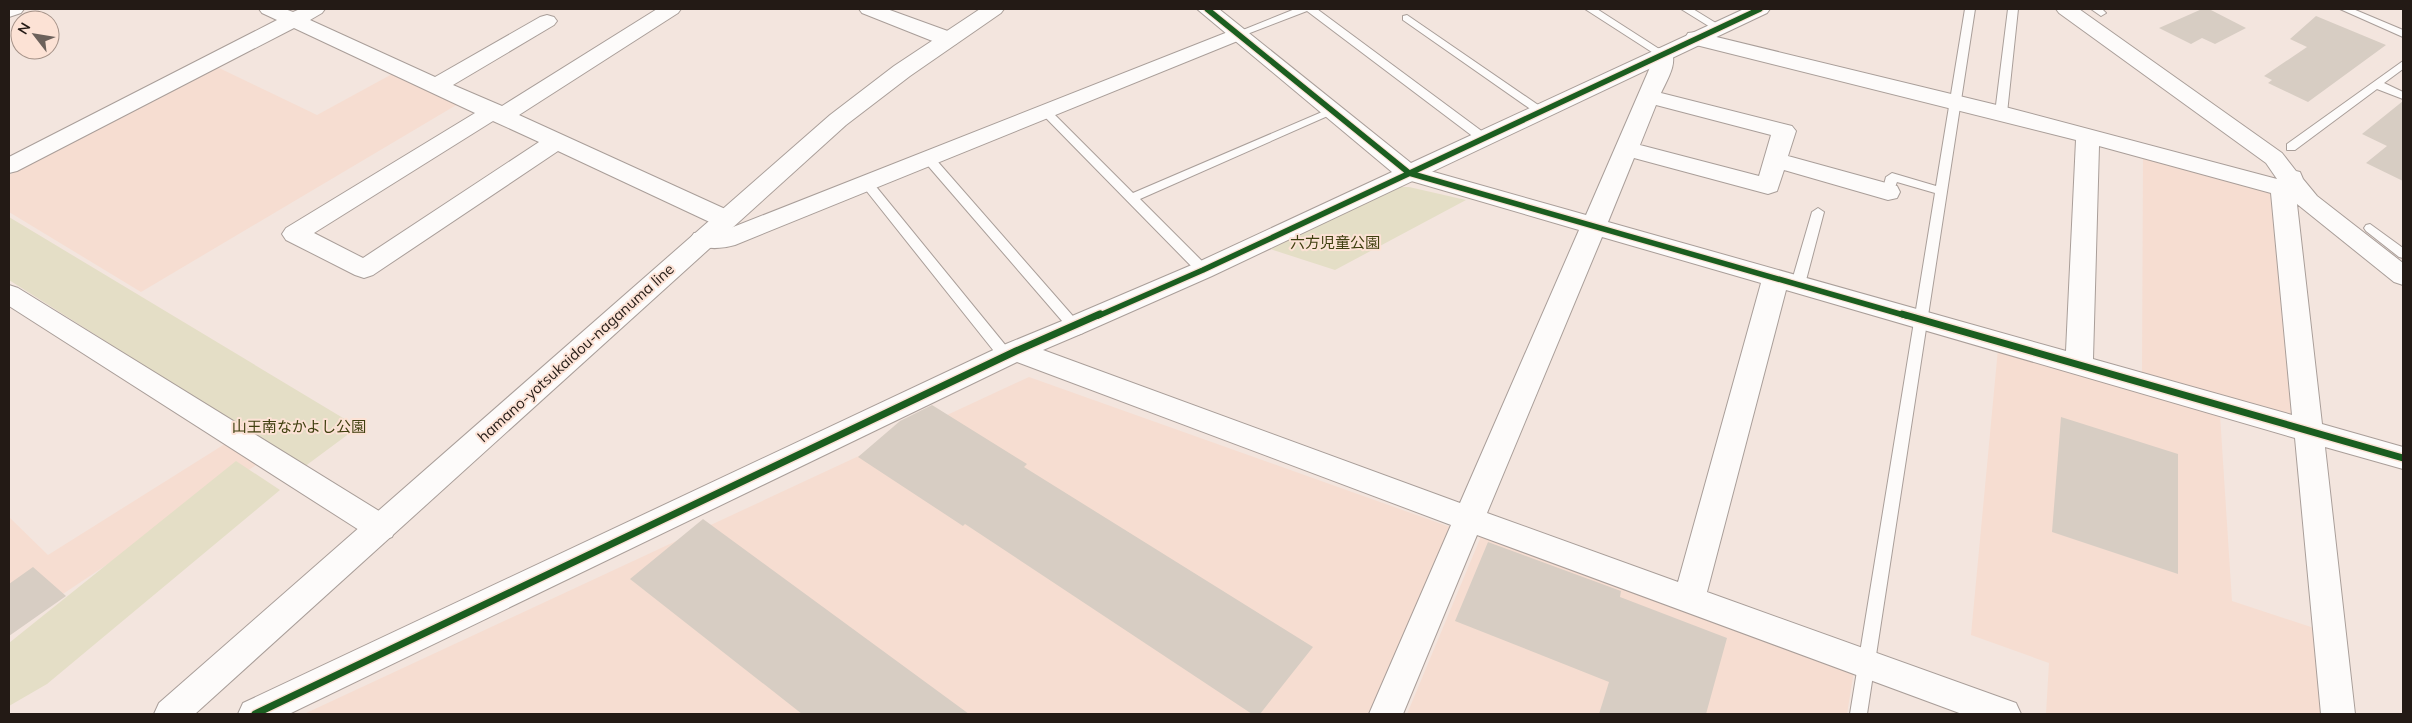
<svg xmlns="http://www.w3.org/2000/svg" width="2412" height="723" font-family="Mulish,'Noto Sans JP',sans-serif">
<rect width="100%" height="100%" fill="#f3e5de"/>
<path fill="#f6ddd1" d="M217,67L317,115L394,73L458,104L141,292L9,212V175Z
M2143,155L2271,188L2294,417L2142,375Z
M1998,349L2220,415L2232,601L2317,629L2327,714H2046L2049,663L1971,635Z
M1029,377L1453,528L1371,714H304Z
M228,442L262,461L9,630V517L48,555Z
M1482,534L1854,671L1847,714H1407Z"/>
<path fill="#e4dec6" d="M1394,187H1409L1466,200L1335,270L1270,249Z
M9,217L358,427L304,467L9,280Z
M236,461L280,490L47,684L9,706V643Z"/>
<path fill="#d7cdc3" d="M2202,9H2209L2246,28L2215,44L2202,38L2191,44L2159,28Z
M2316,16L2386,45L2308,102L2268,83L2272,80L2264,76L2307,47L2290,39Z
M2403,101V181L2366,163L2387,146L2362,134Z
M932,405L1027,464L1024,467L1313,647L1260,714H1252L965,524L963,526L858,457L900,421Z
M2061,417L2178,454V574L2052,532Z
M703,519L969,714H802L630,579Z
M1488,542L1621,591L1620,597L1727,638L1706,714H1599L1609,682L1455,621Z
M33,567L66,596L9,636V584Z"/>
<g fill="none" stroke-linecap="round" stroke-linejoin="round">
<g stroke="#a99e99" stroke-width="2">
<path id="service" d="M1295,9H1317L1487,135V141H1479L1307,11L1242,36L1238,37L1233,34Z
M1585,9H1597L1667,54L1662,57L1658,56Z
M1681,9H1693L1724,28L1723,30H1715Z
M1965,9H1975L1867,714H1850L1935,193L1897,182L1892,195L1888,196L1882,192L1886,177L1892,173L1936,186Z
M2008,9H2018L2007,113L2001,116L1995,113Z
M2091,9H2102L2106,13L2101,16Z
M2340,9H2353L2403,30V37Z
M1407,15L1544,109V113H1536L1403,20V16Z
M2403,61V69L2384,83L2403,92V99L2377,89L2295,150H2287V144Z
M1044,107L1048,108L1133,193L1329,109L1333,108L1339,111L1140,199L1208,267L1209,270L1208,273H1198L1040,112L1038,110Z
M927,153L931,154L1079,323L1081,326L1079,329H1069L923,160L921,157Z
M865,177L869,178L1011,352L1013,356L1011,360H1001L861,184L859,181Z
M1818,208L1824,212L1805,284L1798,288L1791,284L1812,212Z
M2370,224L2403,248V258L2399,257L2366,231L2364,228L2366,225Z"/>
</g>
<g stroke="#a99e99" stroke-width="2">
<path id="minor" d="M9,9H24L21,13L9,17Z
M259,9H285L293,12L300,9H325L322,13L310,20L435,77L540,17L547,15L554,17L557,21L554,25L453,85L502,106L657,9H681L678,13L519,115L734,213L737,219L734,225L725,227L716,225L558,151L373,275L364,278L355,275L286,240L282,234L286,228L475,113L294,28L17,171L9,173V157L277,20L262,13ZM493,121L539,142L363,258L314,233Z
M859,9H887L956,34L959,39L956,44L948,45L940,44L862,13Z
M2056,9H2079L2282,153L2296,171L2300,172L2303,179L2317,196L2403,263V285L2394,282L2297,204L2322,424L2403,447V469L2325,447L2355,714H2321L2295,438L1786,290L1707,592L2016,703L2021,714H1962L1477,535L1403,714H1369L1451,525L1017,362L289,714H238L243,703L1006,344L1074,316L1083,319L1087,326L1083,333L1043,350L1460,503L1579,230L1401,178L1397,173L1401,168L1409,165L1586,215L1651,65V54L1654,49L1662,48L1670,49C1679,62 1667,80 1661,93L1792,126L1796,131L1788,156L1897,186L1900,192L1897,198L1888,200L1784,170L1777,191L1768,194L1634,158L1608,222L2066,351L2076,140L1688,43L1685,38L1688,33L1696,32L2009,108L2277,179L2266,163L2059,13ZM1656,105L1771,135L1759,176L1640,145ZM2099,146L2271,193L2292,415L2093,359ZM1602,237L1761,283L1678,582L1487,513Z
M1238,28L1245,30L1249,34L1245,38L735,245C722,249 707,249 694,245L690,239L694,233L723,231Z"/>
</g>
<g stroke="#a99e99" stroke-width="2">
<path id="tertiary" d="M1197,9H1219L1411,163L1744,9H1770L1767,13L1212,276L1083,333L1074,336L1065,333L1061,326L1065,319L1194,264L1392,172Z
M9,285L18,288L392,519L396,528L392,537L381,541L370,537L9,306Z"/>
</g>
<g stroke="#a99e99" stroke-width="2">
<path id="primary" d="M980,9H1004L1001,13L910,76L846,125L195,714H154L159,703L830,115L894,66Z"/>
</g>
<use href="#service" fill="#fdfbfa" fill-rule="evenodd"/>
<use href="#minor" fill="#fdfbfa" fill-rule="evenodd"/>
<use href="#tertiary" fill="#fdfbfa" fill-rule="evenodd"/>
<use href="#primary" fill="#fdfbfa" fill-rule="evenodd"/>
<g stroke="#fce2d5" stroke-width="8">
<path id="cycleway-far1" d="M1207,9L1409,173L1907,316
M1098,316L1203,270L1760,9"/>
</g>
<g stroke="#fce2d5" stroke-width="10">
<path id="cycleway" d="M1902,314L2403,458
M255,714L1016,351L1100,314"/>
</g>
<use href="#cycleway-far1" stroke="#1b5e20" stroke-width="5.5"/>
<use href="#cycleway" stroke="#1b5e20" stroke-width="7"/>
</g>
<g text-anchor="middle" stroke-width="4" stroke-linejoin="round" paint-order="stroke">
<g font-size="15" fill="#404010" stroke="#fce2d5">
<text x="1335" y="248">六方児童公園</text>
<text x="299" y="432">山王南なかよし公園</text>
</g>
<g font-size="15" fill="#231a15" stroke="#fce2d5">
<text transform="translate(576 353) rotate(-42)" y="5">hamano-yotsukaidou-naganuma line</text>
</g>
</g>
<rect width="2412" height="723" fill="none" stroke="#231a15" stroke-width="20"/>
<g transform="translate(35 35) rotate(301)"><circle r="24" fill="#fce2d5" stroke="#a59288"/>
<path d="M0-4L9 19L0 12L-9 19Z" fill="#6c615b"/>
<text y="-8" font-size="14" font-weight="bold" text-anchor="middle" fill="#231a15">N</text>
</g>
</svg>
